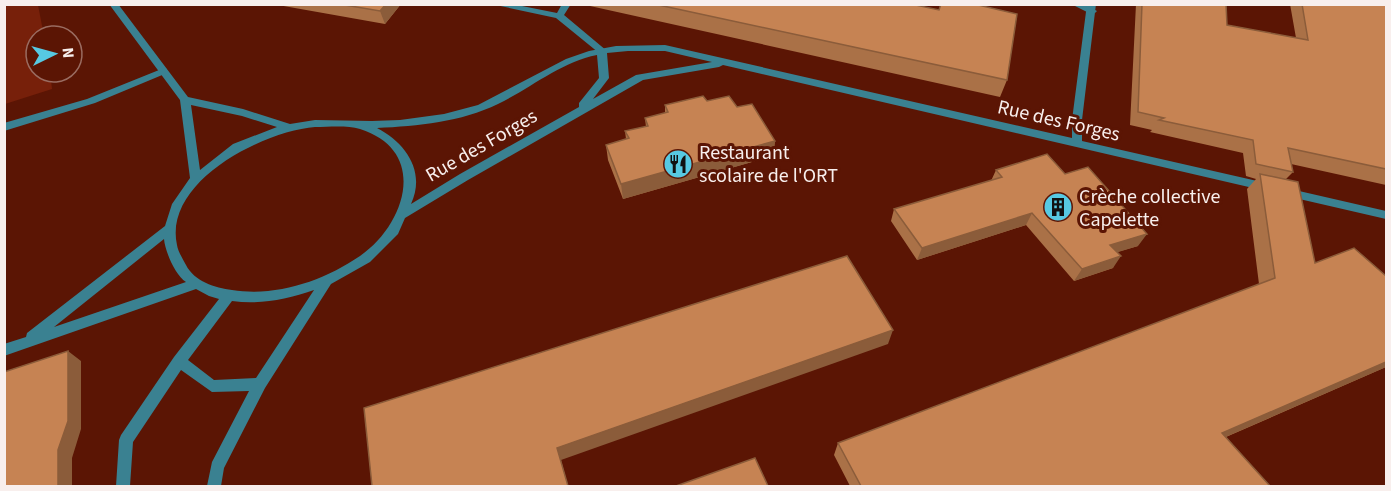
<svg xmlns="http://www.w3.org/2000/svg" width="1391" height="491" font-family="'Source Sans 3',sans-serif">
<rect width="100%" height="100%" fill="#5b1504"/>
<path fill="#77200a" d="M5,4L38,5L44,36H36V72H50L52,89L5,104Z"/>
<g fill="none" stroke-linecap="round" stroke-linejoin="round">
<path fill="#3a8191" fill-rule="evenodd" d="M491,4H512L557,13L562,4H571L564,15L607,51L605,53H599L556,18Z
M1071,4H1084L1097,11L1095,13H1089Z
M164,68L167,69V73L95,103L4,131V123L87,99Z"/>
<path fill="#3a8191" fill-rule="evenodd" d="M109,4H118L188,97L243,109L290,124L315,120L372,121L400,120L444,114L478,105L566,59L589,51L616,46L665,45L1072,138V120L1087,4H1096L1082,120V141L1266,183L1272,187L1266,191L723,65L719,67L643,80L468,180L405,218L398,234L370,262L331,284L265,388L224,468L221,486H207L212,462L249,391L212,392L181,370L133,442L130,486H116L119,440L121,435L174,357L219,299L209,296L196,289L4,356V344L26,337L27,333L165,226L172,204L190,178L180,100ZM628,51H665L712,62L636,75L593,99L609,78L607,53ZM597,55L599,78L579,103V107L460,174L411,204C426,172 406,143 377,128C418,126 461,122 498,104C531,88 561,62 597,55ZM191,105L242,116L277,127L233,144L200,170ZM315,127C329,127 347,125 360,129C429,151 406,224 360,256C323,281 277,297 232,290C215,288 194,281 186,265C183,259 178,252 177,245C163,181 264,131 315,127ZM164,239C165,251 175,275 186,282L54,327ZM314,290L256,378L214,380L188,360L232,301C261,305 287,299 314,290Z
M1286,188L1386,211V219L1282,195L1280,192L1282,189Z"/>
</g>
<path fill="#aa7147" d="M277,4H401L385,24L278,5Z
M581,4H911L1007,80L1000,97Z
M1136,4H1226L1227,25L1296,38L1290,4H1386V185L1291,164L1293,172L1286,179L1315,263L1386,276V367L1226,437L1270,486H850L834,455L838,443L1259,284L1247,189L1256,179L1246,176L1243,153L1150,132L1152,130L1130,125Z
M707,101L737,107L775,141L773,156L623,199L608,160L606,145L626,139L625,131L646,127L645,118L665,113V105Z
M996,170L1065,174L1138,246L1117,252L1113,268L1074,281L1026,225L917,260L891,221L894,209L991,181Z"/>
<path fill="#8b5c3a" d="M386,4H401L385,24L380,11Z
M775,141L773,156L623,199L621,184Z
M1032,213L1026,225L917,260L922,248Z
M1147,234L1138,246L1102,257L1110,245Z
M1121,256L1113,268L1074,281L1082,269Z
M893,330L888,344L561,460L568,486L557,448Z
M68,351L81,361V429L72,458V486H58V450Z
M1386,362V367L1207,445L1222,433Z"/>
<path fill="#c68353" stroke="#8b5c3a" stroke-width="1.5" d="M339,4H386L380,11Z
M654,4H911L939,10L941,4H974L1017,14L1007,80Z
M1142,4H1226L1227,25L1308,40L1302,4H1386V169L1288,148L1293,172L1256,164L1253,140L1159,120L1164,118L1138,112Z
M703,96L707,101L729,96L737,107L752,104L775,141L621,184L606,145L629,138L625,131L648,126L645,118L668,112L665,105Z
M1047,154L1065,174L1088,167L1147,234L1110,245L1121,256L1082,269L1032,213L922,248L894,209L1002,177L996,170Z
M1260,174L1298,182L1315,263L1354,248L1386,276V362L1222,433L1270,486H861L838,443L1275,278Z
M847,256L893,330L557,448L568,486H372L364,408Z
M68,351V421L58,450V486H4V372Z
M755,458L768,486H676Z"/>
<defs>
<g id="restaurant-disc" transform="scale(1.5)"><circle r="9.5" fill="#57c9e2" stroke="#5b1504"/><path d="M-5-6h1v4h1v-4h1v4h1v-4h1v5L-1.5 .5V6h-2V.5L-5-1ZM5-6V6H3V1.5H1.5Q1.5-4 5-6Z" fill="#111"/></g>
<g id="building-disc" transform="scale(1.5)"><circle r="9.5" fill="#57c9e2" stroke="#5b1504"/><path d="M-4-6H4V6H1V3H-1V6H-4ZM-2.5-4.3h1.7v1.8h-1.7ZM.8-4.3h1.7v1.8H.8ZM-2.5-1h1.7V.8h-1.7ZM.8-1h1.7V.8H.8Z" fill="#111"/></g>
</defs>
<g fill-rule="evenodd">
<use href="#restaurant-disc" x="678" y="164"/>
<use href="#building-disc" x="1058" y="207"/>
</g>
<g text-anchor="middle" stroke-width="6" stroke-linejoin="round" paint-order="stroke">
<g font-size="20" fill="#f8efed" stroke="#5b1504">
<text transform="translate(1059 120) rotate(13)" y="7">Rue des Forges</text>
<text transform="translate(481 145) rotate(-30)" y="7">Rue des Forges</text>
</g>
<g font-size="20" fill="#f8efed" stroke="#5b1504" text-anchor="start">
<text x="699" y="159">Restaurant<tspan x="699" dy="23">scolaire de l'ORT</tspan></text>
<text x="1079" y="203">Crèche collective<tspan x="1079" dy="23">Capelette</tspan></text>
</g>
</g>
<rect width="1391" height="491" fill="none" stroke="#f8efed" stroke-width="12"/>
<g transform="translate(54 54) rotate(85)"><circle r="28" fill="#5b1504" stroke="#9a6c61" stroke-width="1.5"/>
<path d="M0-4.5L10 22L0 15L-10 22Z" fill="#57c9e2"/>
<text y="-9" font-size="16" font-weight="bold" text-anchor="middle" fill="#f8efed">N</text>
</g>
</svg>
